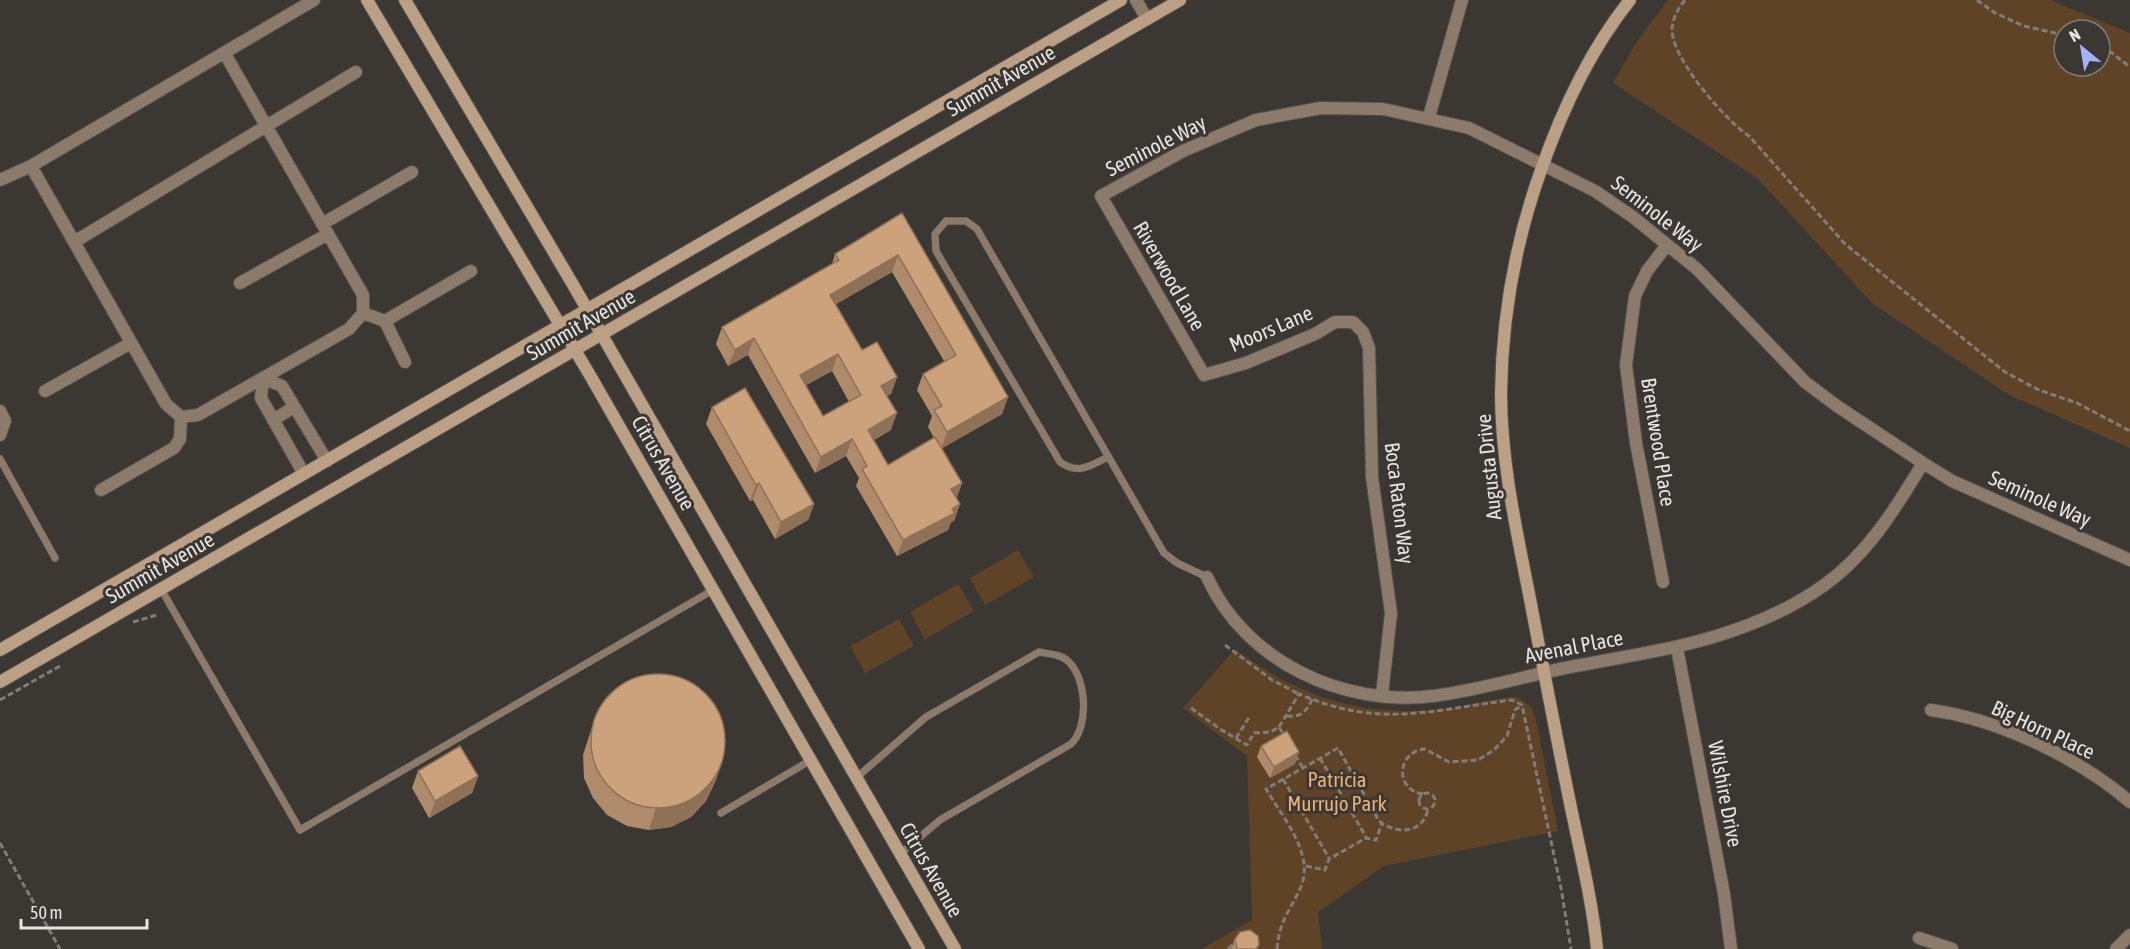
<svg xmlns="http://www.w3.org/2000/svg" width="2130" height="949" font-family="'Asap Condensed',sans-serif">
<rect width="100%" height="100%" fill="#3b3733"/>
<path fill="#5f4327" fill-rule="evenodd" d="M1668,0H2050L2130,33V448L2009,395L1873,304L1758,179L1613,83L1636,43ZM2064,30H2100V66H2064Z
M1018,550L1034,577L985,605L970,578Z
M958,584L974,611L925,639L910,612Z
M899,619L914,646L865,673L850,646Z
M1235,649C1302,699 1366,719 1450,708C1473,705 1495,697 1518,697L1532,708L1536,720L1558,831L1384,866L1318,912L1322,949H1202L1252,920L1247,756L1183,708Z"/>
<g fill="none" stroke-linecap="round" stroke-linejoin="round">
<g stroke="#57534f" stroke-width="8">
<path id="lane" d="M1108,457C1090,466 1078,475 1060,462L936,251L935,234L946,221H966L977,229L1164,553L1177,563L1207,577
M0,459L55,558
M161,589L300,830L713,590
M856,778L926,717L1039,652C1049,654 1061,654 1069,662C1087,680 1089,727 1071,744L940,820L900,854
M721,813L811,760"/>
</g>
<g stroke="#57534f" stroke-width="14">
<path id="street" d="M1136,0L1147,19
M1429,117L1462,0
M31,166L166,404L181,417L198,415L349,329L363,313V295L225,54
M0,180L31,166L314,0
M322,224L412,172
M74,242L356,72
M240,283L328,234
M363,313L385,321L405,362
M385,321L471,271
M45,391L131,343
M0,411L5,421L0,435
M273,420L294,407
M304,474L261,398L263,378L282,386L327,461
M101,490L174,448L180,439L181,417
M1207,577C1245,661 1342,707 1433,696C1481,690 1528,675 1575,666C1663,650 1749,638 1823,586C1867,555 1896,508 1923,463
M1663,582L1636,443L1626,365L1635,296L1647,271L1667,245
M1677,648L1724,894L1731,949
M1382,695L1391,613L1372,477L1369,348L1363,332L1353,322H1335L1315,334L1246,363L1204,375L1101,196L1183,151L1256,120L1321,108L1383,109L1469,128L1595,191L1633,217L1697,269L1805,382L1837,406L1923,463L1952,481L2130,560
M1931,710C1998,719 2079,758 2130,802
M1919,938L1952,949
M2116,949L2130,935"/>
</g>
<g stroke="#57534f" stroke-width="14">
<path id="secondary" d="M367,0L591,377L919,949
M405,0L572,283L955,949
M0,650L1121,0
M0,682L1180,0
M1597,949C1592,898 1579,848 1569,798C1555,730 1542,662 1529,594C1516,528 1501,461 1501,393C1502,316 1515,243 1541,170C1562,110 1589,51 1630,0"/>
</g>
<path stroke="#807d79" stroke-width="3" stroke-dasharray="6 3" stroke-linecap="butt" d="M1685,0C1678,9 1673,17 1672,29C1671,58 1726,121 1749,136L1845,244L2005,372L2039,390L2077,403L2130,431
M1977,0L1995,13L2024,26L2064,35
M2100,48L2112,53L2130,67
M133,622L157,615
M1225,645L1272,680L1299,694
M0,700L60,666
M1191,708L1220,729L1247,745L1254,733L1270,732L1279,727L1285,737
M1287,716C1299,718 1308,711 1312,699
M1279,727L1299,694C1381,729 1429,710 1512,700L1522,705L1561,888L1571,949
M1236,738L1250,716
M1295,755L1303,768
M1320,758L1366,837
M1283,779L1329,858
M1419 801a8 8 0 1 1 16 0a8 8 0 1 1-16 0Z
M1423,794C1394,790 1397,751 1425,749L1449,762L1478,760L1494,750L1507,736L1515,710L1522,705
M0,843L60,949
M1306,866L1325,870L1329,859L1366,838L1376,840L1382,823
M1228,949L1237,940
M1277,949C1279,922 1289,912 1300,889C1316,855 1283,818 1266,789L1338,748L1379,821C1397,835 1423,834 1428,809"/>
<use href="#lane" stroke="#8c7b6a" stroke-width="7"/>
<use href="#street" stroke="#8c7b6a" stroke-width="12"/>
<use href="#secondary" stroke="#bca086" stroke-width="12"/>
</g>
<path fill="#af8b6b" fill-rule="evenodd" d="M902,213L1008,397L1002,414L942,448L962,483L956,498L960,504L954,521L951,522L948,530L897,556L856,486L859,478L846,456L815,473L748,355L728,366L716,344L722,327L832,264L835,254ZM892,272L944,361L923,374L917,390L932,416L928,427L934,438L888,465L874,440L891,430L887,396L891,394L897,377L862,350L836,304ZM832,371L849,402L823,416L806,385Z
M712,407L814,504L808,520L775,539L753,500L750,501L706,424Z
M597,712L716,780L706,801L691,817L671,827L649,830L627,826L607,815L593,798L584,778L583,755Z
M1261,746L1295,764L1270,778L1257,757Z
M418,771L478,776L472,793L429,818L412,788Z
M1235,939L1258,949H1231Z"/>
<path fill="#8f7157" d="M898,255L892,272L824,311L830,295Z
M754,338L748,355L728,366L735,350Z
M838,354L832,371L794,392L800,375Z
M897,377L891,394L875,402L881,386Z
M1008,397L1002,414L941,449L947,432Z
M897,413L891,430L862,447L868,430Z
M852,439L846,456L815,473L821,457Z
M759,483L753,500L750,501L756,485Z
M962,483L956,500L951,489Z
M814,504L808,520L775,539L781,522Z
M960,504L954,521L951,522L948,530L897,556L903,540Z
M1299,752L1295,764L1270,778L1274,767Z
M724,758L716,780L706,801L691,817L671,827L649,830L656,808Z
M478,776L472,793L429,818L435,801Z"/>
<path fill="#cca27c" stroke="#8f7157" stroke-width="1.5" fill-rule="evenodd" d="M902,213L1008,397L947,432L934,410L942,406L923,374L956,355L898,255L830,295L862,350L877,342L897,377L881,386L897,413L868,430L888,465L935,437L962,483L951,489L960,504L952,509L955,513L903,540L862,469L867,466L852,439L821,457L754,338L735,350L722,327L839,260L835,254ZM838,354L861,395L823,416L800,375Z
M745,388L814,504L781,522L759,483L756,485L712,407Z
M591 741a67 67 0 1 1 134 0a67 67 0 1 1-134 0Z
M1287,731L1299,752L1274,767L1261,746Z
M460,746L478,776L435,801L418,771Z
M1250,930L1258,936L1259,945L1256,949H1237L1235,939L1240,932Z"/>
<g text-anchor="middle" stroke-width="6" stroke-linejoin="round" paint-order="stroke">
<g font-size="21" fill="#e7e5e2" stroke="#3b3733">
<text transform="translate(1001 81) rotate(-30)" y="7">Summit Avenue</text>
<text transform="translate(1156 146) rotate(-27)" y="7">Seminole Way</text>
<text transform="translate(1657 214) rotate(38)" y="7">Seminole Way</text>
<text transform="translate(1169 276) rotate(60)" y="7">Riverwood Lane</text>
<text transform="translate(581 325) rotate(-30)" y="7">Summit Avenue</text>
<text transform="translate(1271 329) rotate(-23)" y="7">Moors Lane</text>
<text transform="translate(1658 442) rotate(81)" y="7">Brentwood Place</text>
<text transform="translate(663 463) rotate(60)" y="7">Citrus Avenue</text>
<text transform="translate(1489 467) rotate(-96)" y="7">Augusta Drive</text>
<text transform="translate(2040 499) rotate(24)" y="7">Seminole Way</text>
<text transform="translate(1399 503) rotate(83)" y="7">Boca Raton Way</text>
<text transform="translate(160 568) rotate(-30)" y="7">Summit Avenue</text>
<text transform="translate(1574 647) rotate(-11)" y="7">Avenal Place</text>
<text transform="translate(2043 730) rotate(25)" y="7">Big Horn Place</text>
<text transform="translate(1725 794) rotate(79)" y="7">Wilshire Drive</text>
<text transform="translate(931 870) rotate(60)" y="7">Citrus Avenue</text>
</g>
<g font-size="21" fill="#edb177" stroke="#3b3733">
<text x="1337" y="787">Patricia<tspan x="1337" dy="24">Murrujo Park</tspan></text>
</g>
</g>
<g transform="translate(2082 48) rotate(330)"><circle r="28" fill="#3b3733" stroke="#807d79" stroke-width="1.5"/>
<path d="M0-4.5L10 22L0 15L-10 22Z" fill="#a2b2fd"/>
<text y="-9" font-size="16" font-weight="bold" text-anchor="middle" fill="#e7e5e2">N</text>
</g>
<path d="M21 919v9h126v-9" fill="none" stroke="#e7e5e2" stroke-width="3"/>
<text x="30" y="919" font-size="18" fill="#e7e5e2" stroke="#3b3733" stroke-width="4.5" paint-order="stroke">50 m</text>
</svg>
